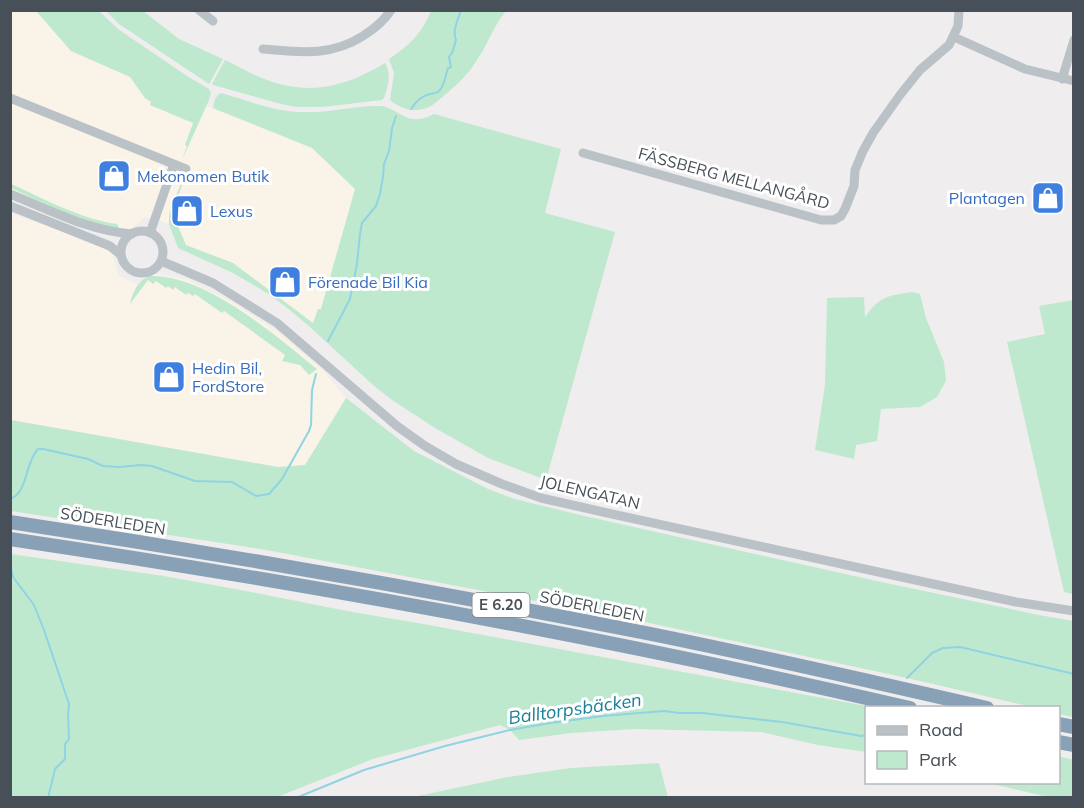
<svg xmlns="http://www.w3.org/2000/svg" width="1084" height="808" font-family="Mulish,sans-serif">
<rect width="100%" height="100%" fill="#efeded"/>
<path fill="#f9f4e7" d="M36,10L71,51L131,77L145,98L151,102L150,105L194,123L185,144L187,146L183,158L206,106L312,148L356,189L321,310L318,309L313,323L233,263L186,245L172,212L185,178L184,176L169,214V224L145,217L129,231L72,217L11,189V11Z
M10,213L98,244L113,254L118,275L137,285L145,276L158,274L185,279L230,301L275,330L322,369L346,398L305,465L278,467L11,420Z"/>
<path fill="#bfe9ce" d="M36,11H99L118,29L187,76L209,89L211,93L209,100L182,160L187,146L185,145L193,123L150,105L151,102L145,98L130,77L71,51Z
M106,11H143L179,39L223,59L209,84L119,24Z
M431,11H506C494,25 488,44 477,60C467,77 450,91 434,104C420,114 403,111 390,100L394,73L389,59C409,46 422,33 431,11Z
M225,60C237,66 250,73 262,78C308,97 345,87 385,63C392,74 388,86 384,98L382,100L323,107H296L281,104L213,85L212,84Z
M222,93C248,101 276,112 304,112C330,113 356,105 383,106C405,113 408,127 434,114L561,149L545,213L615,232L546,480L488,458L435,428L392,400L373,385L310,327L286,307L267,293L233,273L178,248L169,224V214L184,176L186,175L172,212L186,245L233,263L313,323L318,309H321L355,189L312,148L213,108L215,99L219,94Z
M11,184C45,199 80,219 117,224L119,228L118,229C80,222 45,204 11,188Z
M150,276C205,274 275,335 317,369L309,375L300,365L282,361L285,355L224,311L222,313L195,294L193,296L188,293L186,295L175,287L173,290L168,286L166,288L156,281L153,284L148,280L130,304C132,294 138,279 150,276Z
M912,292L920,294L926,318L944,362L946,381L937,397L920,407L881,409L877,441L856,445L854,459L815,450L825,385L827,298L864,297L865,317C880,296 887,296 912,292Z
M1073,300H1074L1073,594L1064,592L1007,342L1045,334L1039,306Z
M346,398L414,451L488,489L515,499L580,515L886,583L1039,615L1073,621V717L1059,714L1058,708L1032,707L907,678L621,617L261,549L11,511V420L278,467L305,465Z
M11,554L164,576L246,591L347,611L429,625L872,707L866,708V752L818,745L761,732L634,729L571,733L519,740L510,730L500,725L373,759L277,797H11Z
M1059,756L1073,760V797H1048L988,783L1058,782Z
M659,763L668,797H413L508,777L571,768Z"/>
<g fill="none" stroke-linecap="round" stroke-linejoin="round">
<path stroke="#90d3e2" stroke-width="2" d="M411,109C416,101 421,96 430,94C434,93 436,94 439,91C445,85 445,76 448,68L451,67L449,57L452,53L456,40C452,31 458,20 461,10
M328,341L350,299L357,264L360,234L362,223L376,206L380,194L383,177L384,164L389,151L392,128L396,116
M10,499C28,493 25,462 38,449H43L88,459L103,466L119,467L141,465L152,466L195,481L232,482L256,496L269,494L282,479L309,431L311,425L312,390L316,374
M10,564L13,577L34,605L44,630L69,704L68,715L69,739L65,744V759L55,769L48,798
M907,678L932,653L943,648L960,647L1074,674
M296,798L364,770L445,746L510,730L550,723L603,716L664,711L679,713H702L782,722L861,736L866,735"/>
<path stroke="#bac2c8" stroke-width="9" d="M199,10L213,21
M954,37L1025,69L1074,81
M263,49C299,52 330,57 363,36C374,29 384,21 391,10
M1062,79L1074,40
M10,98L186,169
M583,153L821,220H834L841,216L845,209L854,186L855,170L863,151L873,133L900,95L920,70L949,45L958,26L959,10
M10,194C50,210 89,231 132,234
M10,206L110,246L121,255
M121 252a21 21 0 1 1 42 0a21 21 0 1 1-42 0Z
M150,233L174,164
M161,261L213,283L277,323L397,426L425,446L456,464L502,484L541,498L603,512L1016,602L1074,611"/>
<path stroke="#89a1b7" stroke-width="14" d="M10,522C223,554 435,591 646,633C760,656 874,682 987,708
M10,539C312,584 613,639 910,708
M1058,724L1074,727
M1058,742L1074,745"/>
</g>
<defs>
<g id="shop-square" transform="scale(1.725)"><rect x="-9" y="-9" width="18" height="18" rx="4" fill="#3f7fe0" stroke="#fff"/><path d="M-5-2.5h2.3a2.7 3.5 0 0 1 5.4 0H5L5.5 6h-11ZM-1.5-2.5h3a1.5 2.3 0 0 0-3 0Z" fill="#fff"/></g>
</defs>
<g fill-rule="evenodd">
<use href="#shop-square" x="114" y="176"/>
<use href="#shop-square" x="1048" y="198"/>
<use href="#shop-square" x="187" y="211"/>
<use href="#shop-square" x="285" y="282"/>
<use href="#shop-square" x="169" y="377"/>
</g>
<g text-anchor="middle" stroke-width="6" stroke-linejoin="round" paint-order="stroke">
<rect fill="#fff" stroke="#7e848a" stroke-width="1.5" x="472.5" y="593" width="57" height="24" rx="4.5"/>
<g font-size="15" font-weight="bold" fill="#475058">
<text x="501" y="610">E 6.20</text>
</g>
<g font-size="16" fill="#366cbe" stroke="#fff" text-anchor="start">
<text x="137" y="182">Mekonomen Butik</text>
<text x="1025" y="204" text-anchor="end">Plantagen</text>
<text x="210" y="217">Lexus</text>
<text x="308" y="288">Förenade Bil Kia</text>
<text x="192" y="374">Hedin Bil,<tspan x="192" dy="18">FordStore</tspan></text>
</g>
<g font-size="16" fill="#475058" stroke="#fff">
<text transform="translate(734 178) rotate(15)" y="6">FÄSSBERG MELLANGÅRD</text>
<text transform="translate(590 492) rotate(13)" y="6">JOLENGATAN</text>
<text transform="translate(113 521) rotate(9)" y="6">SÖDERLEDEN</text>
<text transform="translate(592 606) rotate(11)" y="6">SÖDERLEDEN</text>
</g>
<g font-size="18" font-style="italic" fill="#1a8098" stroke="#fff">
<text transform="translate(575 709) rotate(-8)" y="6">Balltorpsbäcken</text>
</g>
</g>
<rect width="1084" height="808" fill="none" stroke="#475058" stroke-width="24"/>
<rect x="865" y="706" width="195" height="78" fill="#ffffff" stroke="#b5b9bc" stroke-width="1.5"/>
<rect x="877" y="726" width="30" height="9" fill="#bac2c8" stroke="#b5b9bc" stroke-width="1.5"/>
<text x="919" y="736" font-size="18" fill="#475058">Road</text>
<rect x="877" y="751" width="30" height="18" fill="#bfe9ce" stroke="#b5b9bc" stroke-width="1.5"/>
<text x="919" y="766" font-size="18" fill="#475058">Park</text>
</svg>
